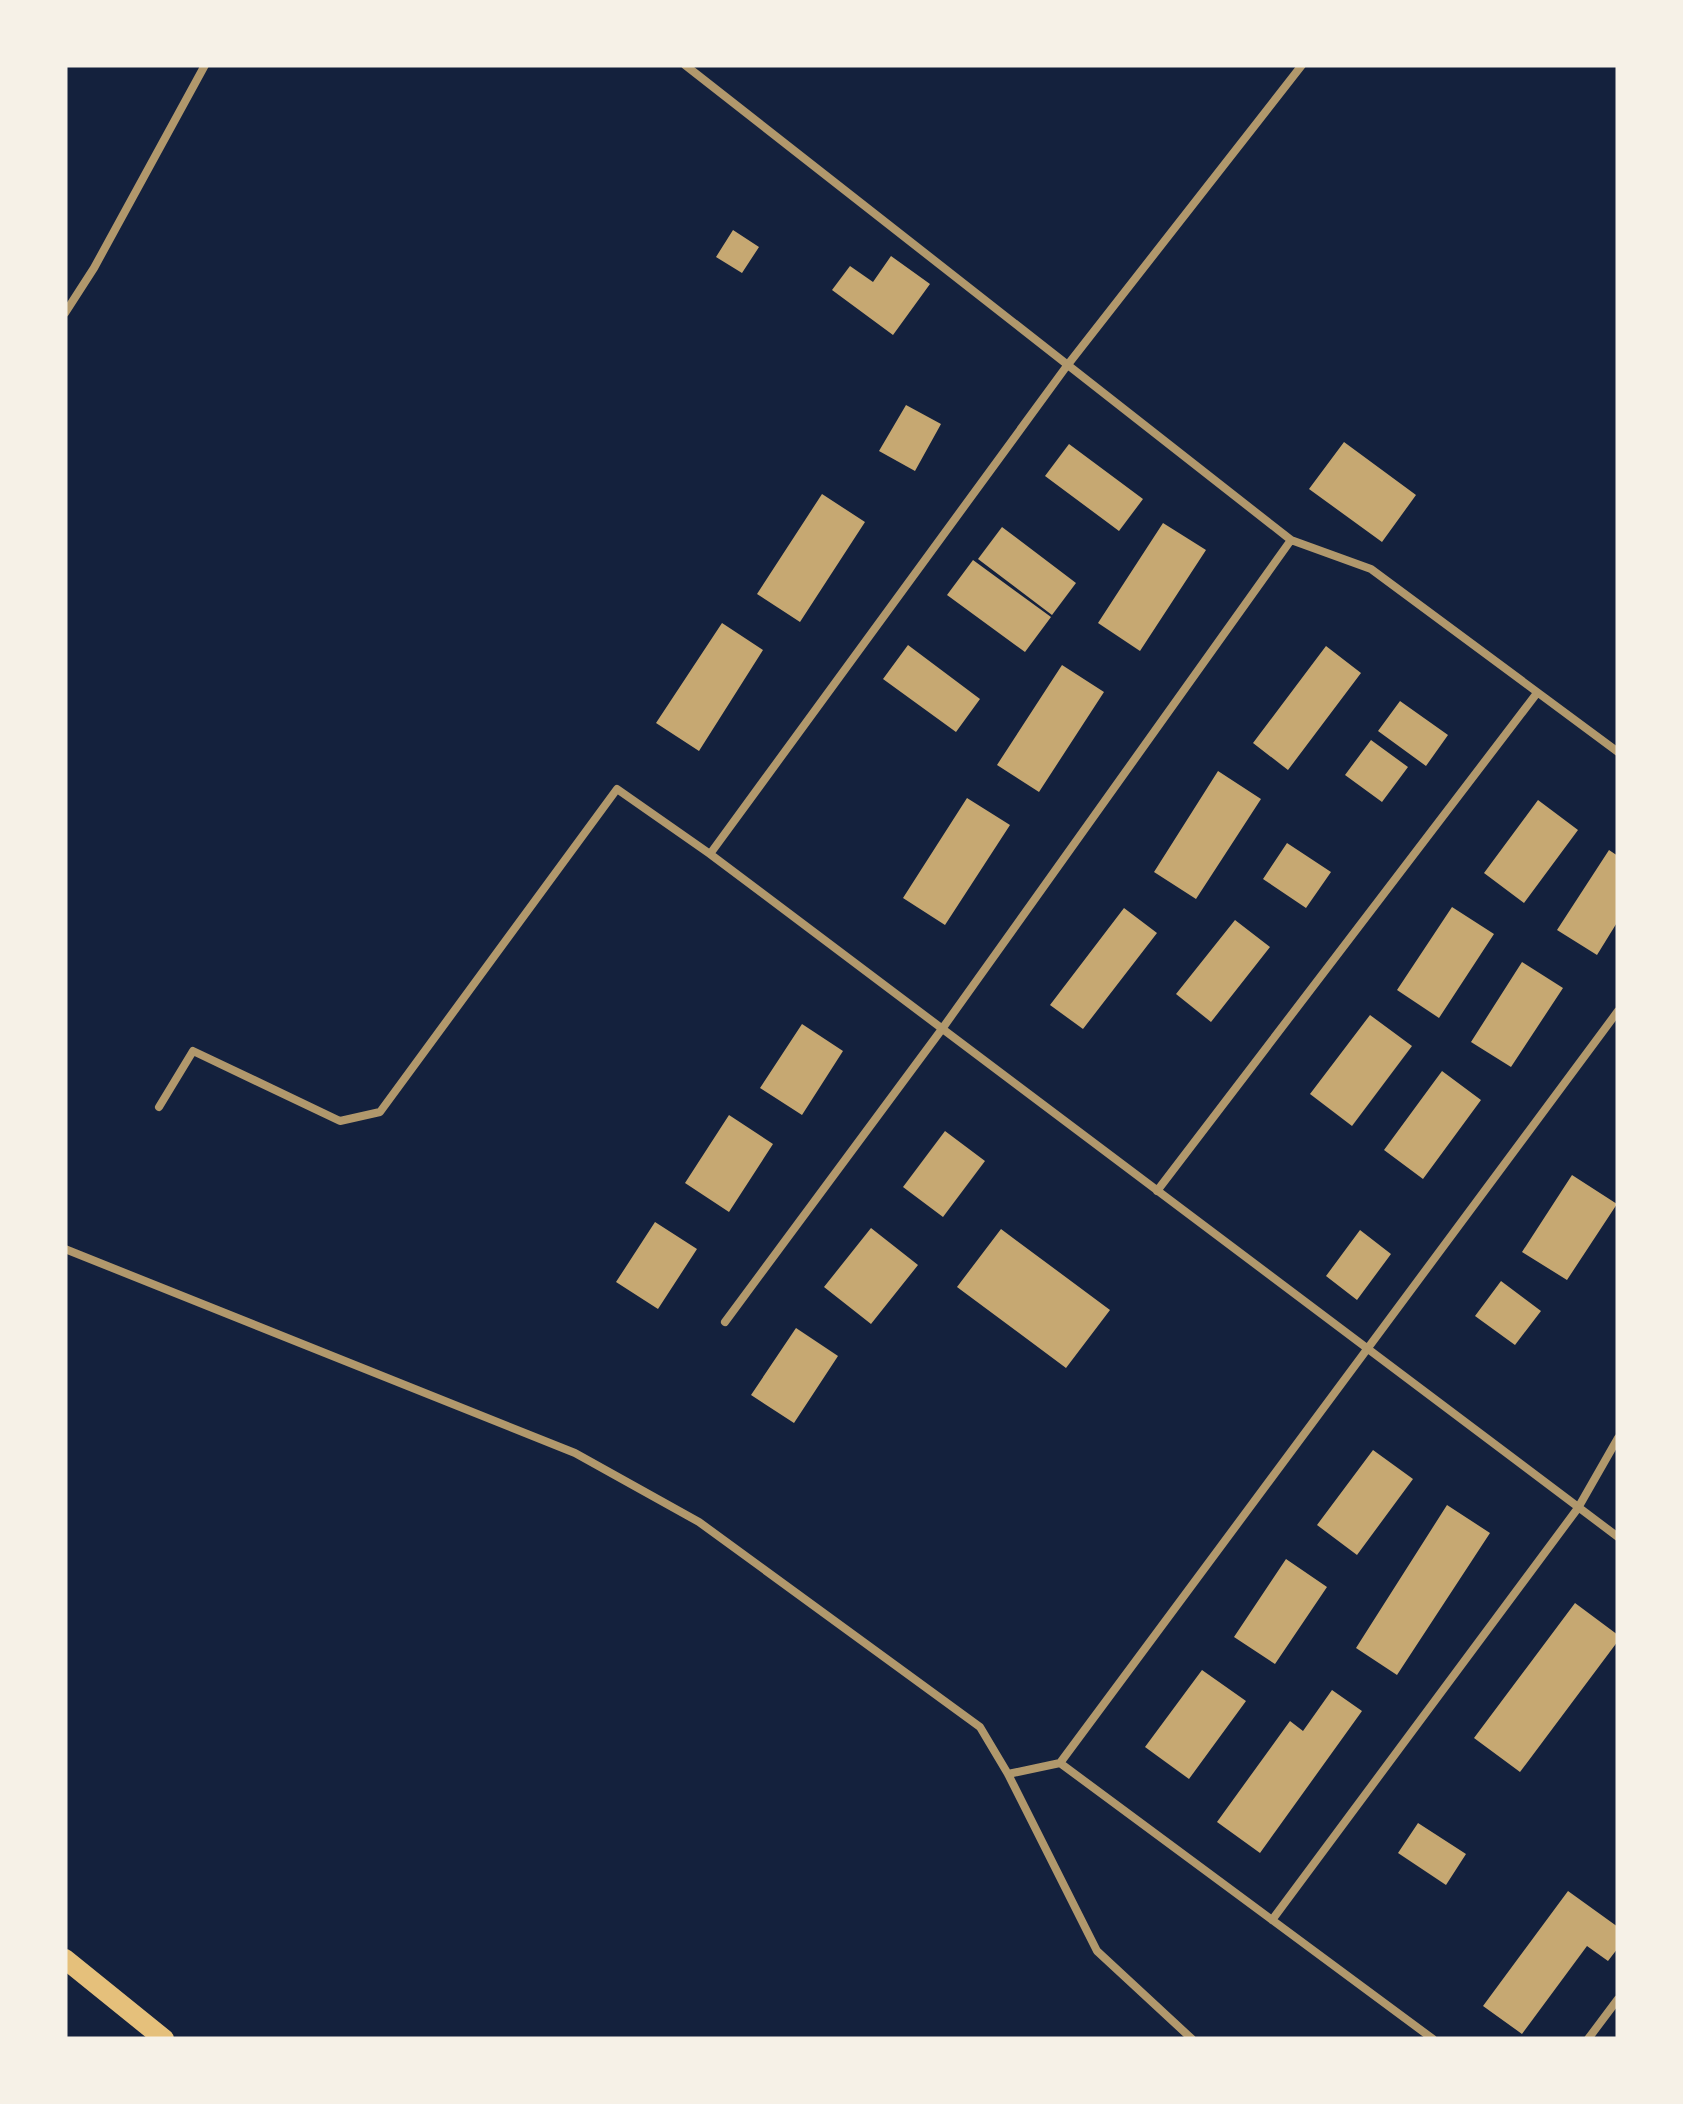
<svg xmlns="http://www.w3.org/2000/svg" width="1683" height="2104" font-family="Figtree,sans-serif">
<rect width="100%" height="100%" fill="#14213d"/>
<path fill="#c6a872" d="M733,230L759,247L742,273L716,257Z
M891,256L930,284L893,335L832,290L850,266L873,282Z
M906,405L941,424L915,471L879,451Z
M1344,442L1416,495L1382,542L1309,489Z
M1069,444L1143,499L1119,531L1045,476Z
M822,494L865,522L800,622L757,594Z
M1163,523L1206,550L1140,651L1098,623Z
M1002,527L1076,583L1052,615L978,559Z
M973,560L1051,617L1025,652L947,595Z
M722,623L763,650L699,751L656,723Z
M908,645L980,699L956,732L883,679Z
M1326,646L1361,673L1288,770L1253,743Z
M1062,665L1104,692L1039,792L997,765Z
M1400,701L1448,735L1426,766L1378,731Z
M1371,740L1408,767L1382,802L1345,775Z
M1218,771L1261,799L1196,899L1154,872Z
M967,798L1010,825L945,925L903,898Z
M1538,800L1578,830L1524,903L1484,873Z
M1287,843L1331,872L1306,908L1263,879Z
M1609,850L1618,856V921L1597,955L1557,930Z
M1452,907L1494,934L1439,1018L1397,990Z
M1124,908L1157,933L1083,1029L1050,1005Z
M1235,920L1270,947L1211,1022L1176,994Z
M1522,962L1563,988L1511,1067L1471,1042Z
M1370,1015L1412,1046L1352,1126L1310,1094Z
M802,1024L843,1051L802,1115L760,1088Z
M1442,1071L1481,1100L1423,1179L1384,1150Z
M729,1115L773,1144L729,1212L685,1183Z
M945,1131L985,1161L943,1217L903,1187Z
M1572,1175L1617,1204L1567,1280L1522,1252Z
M655,1222L697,1249L658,1309L616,1282Z
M871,1228L918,1265L871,1324L824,1287Z
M1001,1229L1110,1310L1066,1368L957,1287Z
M1360,1230L1391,1254L1357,1300L1326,1276Z
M1501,1281L1541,1311L1515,1345L1475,1316Z
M796,1328L838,1356L794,1423L751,1395Z
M1373,1450L1413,1479L1357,1555L1317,1525Z
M1447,1505L1490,1533L1397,1675L1356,1648Z
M1286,1559L1327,1587L1275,1664L1234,1637Z
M1575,1603L1618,1635V1641L1520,1772L1474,1738Z
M1202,1670L1246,1701L1189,1779L1145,1747Z
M1332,1690L1362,1711L1260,1853L1217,1822L1290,1721L1303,1731Z
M1418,1823L1466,1854L1446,1885L1398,1853Z
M1568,1891L1618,1927V1948L1608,1961L1587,1946L1522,2034L1483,2006Z"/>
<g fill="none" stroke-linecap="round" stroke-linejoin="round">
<path stroke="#b1986c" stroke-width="8" d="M685,65L1291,540L1371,569L1618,752
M65,313L94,268L205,65
M710,854L1066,367L1302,65
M159,1107L193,1051L340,1121L380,1112L617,789L710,854L1618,1537
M1157,1191L1537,693
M65,1249L575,1453L699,1522L980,1727L1008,1774L1097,1951L1192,2039
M725,1322L942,1029L1291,540
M1060,1763L1433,2039
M1008,1774L1060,1763L1618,1011
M1272,1920L1578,1508L1618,1438
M1588,2039L1618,1999"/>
<path stroke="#e5c07b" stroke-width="20" d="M65,1959L164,2039"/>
</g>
<rect width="1683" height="2104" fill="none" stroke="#f6f1e7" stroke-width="135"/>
</svg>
